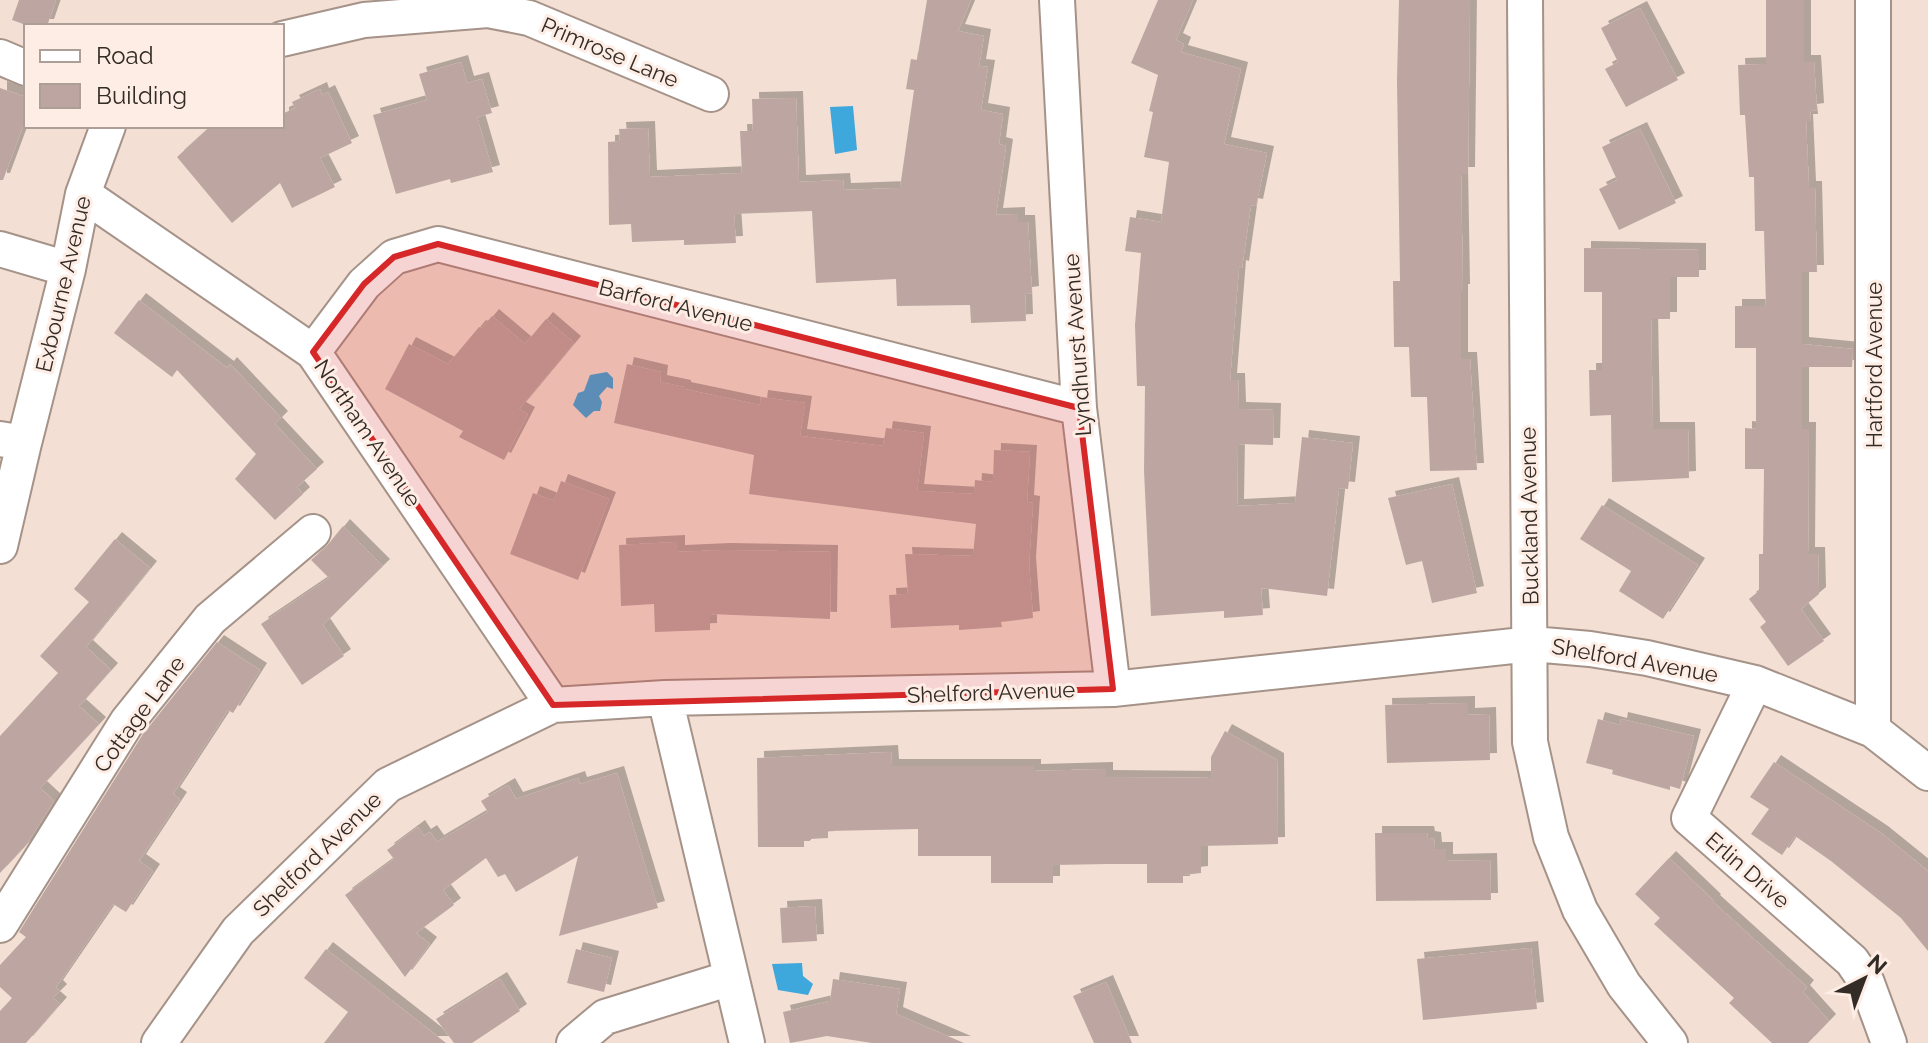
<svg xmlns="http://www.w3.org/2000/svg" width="1928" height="1043" font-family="Raleway,sans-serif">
<defs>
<filter id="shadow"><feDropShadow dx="7" dy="-7" stdDeviation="0" flood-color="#0004"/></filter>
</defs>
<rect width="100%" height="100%" fill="#f3dfd3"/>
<path fill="#3ea7db" d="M853,106L857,150L835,154L830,107Z
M607,372L613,378V389L607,387L599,396L602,402L600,411H594L586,418L573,405L578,393L584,391L590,375Z
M802,963L803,976L813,984L808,995L778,990L772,964Z"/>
<path fill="#bda6a2" filter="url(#shadow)" d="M19,0H56L47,26H29L12,20Z
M927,0H971L958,31L984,36L979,66L988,67L981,110L1003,114L999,144L1006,146L996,215L1018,214V222H1028L1032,293L1025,294L1026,321L971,323L970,305L897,306L896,279L816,283L812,211L734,214L736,243L684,245V240L632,242L631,224L609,225L608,142L620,141L619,129L648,128L650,177L742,173L740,131H753L752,99L796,98L799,182L843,180L844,190L900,188L914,90L906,89L911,59L917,60Z
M1158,0H1193L1176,40L1184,44L1181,52L1241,69L1224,144L1267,153L1256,206L1251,205L1242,268L1239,267L1230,380H1238L1239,409L1274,410L1273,445L1238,444L1237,506L1295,503L1302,437L1353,443L1348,489L1339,488L1327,596L1261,588L1263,615L1224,618V611L1151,616L1144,471L1145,386H1137L1135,325L1141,253L1125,251L1130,217L1161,222L1169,162L1144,157L1153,112L1149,111L1158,75L1131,63Z
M1399,0H1470L1468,174H1461L1463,291H1461V359H1470L1477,470L1430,471L1427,397H1411L1409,347H1394L1393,281H1400L1397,80Z
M1766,0H1804V62H1814L1817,110L1810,111L1811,121H1806L1809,188H1815L1817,272H1802V344L1853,349L1852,367H1802V429H1809L1808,554H1818L1819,594L1801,609L1824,641L1788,666L1760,627L1766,622L1749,599L1759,591V554H1763L1764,469H1745V428L1756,429V348H1735V306H1766L1764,231H1755L1754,177H1749L1745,115H1740L1738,65L1766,64Z
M1640,8L1678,80L1626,107L1605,69L1618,62L1601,28Z
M461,62L467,83L482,79L492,113L477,117L493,172L451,183L450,179L396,194L373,115L427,100L419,74Z
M0,88L26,97V118L3,180H0Z
M320,89L322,95L328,92L352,143L320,158L335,187L292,208L280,183L232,223L177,157L211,126H282V114L295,108L292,102Z
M1640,129L1676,203L1619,230L1599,189L1617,180L1602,147Z
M1584,248L1699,250V277H1670V319H1651L1653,429H1688L1689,478L1612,482L1611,415L1590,416L1589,370H1602V292H1584Z
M139,300L227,368L230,364L281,418L275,424L317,469L297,487L303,494L275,520L235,479L256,454L177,370L172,377L114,333Z
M492,316L525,344L546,319L574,343L519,409L528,414L504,460L459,437L463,431L385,389L409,344L448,364L479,327L482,328Z
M627,364L661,372L660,382L684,387V389L760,405L761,397L805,403L800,436L883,446L886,428L924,433L917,491L974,494L975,480L993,482L994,450L1030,452L1027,502L1033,503L1029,564L1033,618L1001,622L1002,627L959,630V625L891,628L889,595L908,594L905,554L973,556L976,524L749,494L754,455L614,423Z
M561,481L609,499L578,580L510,554L533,493L554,501Z
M1452,484L1477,593L1432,603L1422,561L1406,565L1388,498Z
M1602,505L1698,565L1663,619L1619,591L1631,571L1580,539Z
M343,526L383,566L323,625L344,656L302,685L261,624L329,578L311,560L326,547Z
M115,539L150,568L86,647L111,670L79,706L99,724L40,788L54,801L26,845L0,873V736L58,673L40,656L89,602L74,589Z
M678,542V552L723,550L831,552L830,619L710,614V630L655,632L654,604L621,606L619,545Z
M217,642L260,670L233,713L228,710L173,794L180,799L139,861L153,871L126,912L113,904L56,987L60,991L53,998L60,1004L26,1043H0V1011L12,998L0,987V965L26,937L19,932L143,734Z
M1468,703V715L1489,714L1490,760L1387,763L1385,705Z
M1598,719L1620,725L1621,719L1694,736L1680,789L1670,786V790L1612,774L1613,770L1586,763Z
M1225,731L1277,760L1278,844L1201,846V873L1183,875V883H1147V864H1108L1053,865V883H991V856H918V829L828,831V838L810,839V841H804V847H758L757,758L891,752L892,766H1034V771L1106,769V777L1211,778V757Z
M1774,762L1881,833L1928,871V951L1901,918L1831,861L1795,836L1782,855L1751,834L1769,809L1750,797Z
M617,773L658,908L559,936L578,856L516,892L505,874L498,877L486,858L443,890L454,905L416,933L430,944L405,977L345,895L394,859L387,850L418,827L424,836L430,832L437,842L488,812L481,801L508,785L516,799L578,778L580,784Z
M1375,833H1427L1428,838L1434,839L1435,849H1446V861L1490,860L1491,900L1376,901Z
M1669,858L1714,901L1713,902L1807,987L1803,992L1829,1021L1808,1043H1772L1729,1003L1734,998L1654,924L1660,918L1635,894Z
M815,906L817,941L782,943L780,908Z
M1531,948L1537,1009L1423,1020L1417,959Z
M326,949L446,1043H324L348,1012L304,978Z
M576,949L612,958L604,992L567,983Z
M500,979L520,1011L472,1043H454L436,1019Z
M833,979L900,989L896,1014L964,1043H872L827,1036L790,1043L783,1012L830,1001Z
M1106,982L1132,1043H1094L1073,996Z"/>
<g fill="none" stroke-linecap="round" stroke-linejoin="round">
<g stroke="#a59288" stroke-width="38">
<path id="minor" d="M1057,0L1079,408L1113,689
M1525,0L1530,742L1551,837L1580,910L1624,985L1670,1043
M282,39L364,20L488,10L529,18L711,94
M0,57L26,68
M83,194L313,352L553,705
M0,249L68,269
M313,352L364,284L394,257L438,244L1079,408
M0,439L24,443L0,546
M24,443L68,269L83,194L108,126
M1755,683L1689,818L1852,961L1867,983L1889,1043
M665,698L747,1043
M1873,730V0
M0,925L127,722L210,619L313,532
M159,1043L238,931L388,785L553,705L665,698L1113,689L1532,644L1590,649L1647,658L1755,683L1873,730L1928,773
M574,1043L605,1017L731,978"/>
</g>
<use href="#minor" stroke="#fff" stroke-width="34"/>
</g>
<path fill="#d62828" fill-opacity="0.2" stroke="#d62828" stroke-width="6" stroke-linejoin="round" d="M438,244L1079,408L1113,689L553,705L313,352L364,284L394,257Z"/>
<g text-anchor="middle" stroke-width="6" stroke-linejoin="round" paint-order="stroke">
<g font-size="22" fill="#322b26" stroke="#feede4">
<text transform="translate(610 52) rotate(23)" y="8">Primrose Lane</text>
<text transform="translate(63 284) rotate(-77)" y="8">Exbourne Avenue</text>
<text transform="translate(676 305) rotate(14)" y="8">Barford Avenue</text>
<text transform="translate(1077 345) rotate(-94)" y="8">Lyndhurst Avenue</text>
<text transform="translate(1874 365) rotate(-90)" y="8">Hartford Avenue</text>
<text transform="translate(368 433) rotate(56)" y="8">Northam Avenue</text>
<text transform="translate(1529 516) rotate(-91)" y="8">Buckland Avenue</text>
<text transform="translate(1635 660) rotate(10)" y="8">Shelford Avenue</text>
<text transform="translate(991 692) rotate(-2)" y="8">Shelford Avenue</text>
<text transform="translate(139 714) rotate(-54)" y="8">Cottage Lane</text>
<text transform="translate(317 854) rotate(-44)" y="8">Shelford Avenue</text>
<text transform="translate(1748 870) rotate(41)" y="8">Erlin Drive</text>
</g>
</g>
<rect x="24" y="24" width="260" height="104" fill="#feede4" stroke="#ac9f98" stroke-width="2"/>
<rect x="40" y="50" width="40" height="12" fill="#ffffff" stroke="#ac9f98" stroke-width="2"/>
<text x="96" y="64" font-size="24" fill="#322b26">Road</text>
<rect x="40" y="84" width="40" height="24" fill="#bda6a2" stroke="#ac9f98" stroke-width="2"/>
<text x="96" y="104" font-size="24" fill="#322b26">Building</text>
<g transform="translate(1864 979) rotate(42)" stroke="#feede4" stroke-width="6" paint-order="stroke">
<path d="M0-6L14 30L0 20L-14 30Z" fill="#322b26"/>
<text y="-12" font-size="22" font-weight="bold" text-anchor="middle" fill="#322b26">N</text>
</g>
</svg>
